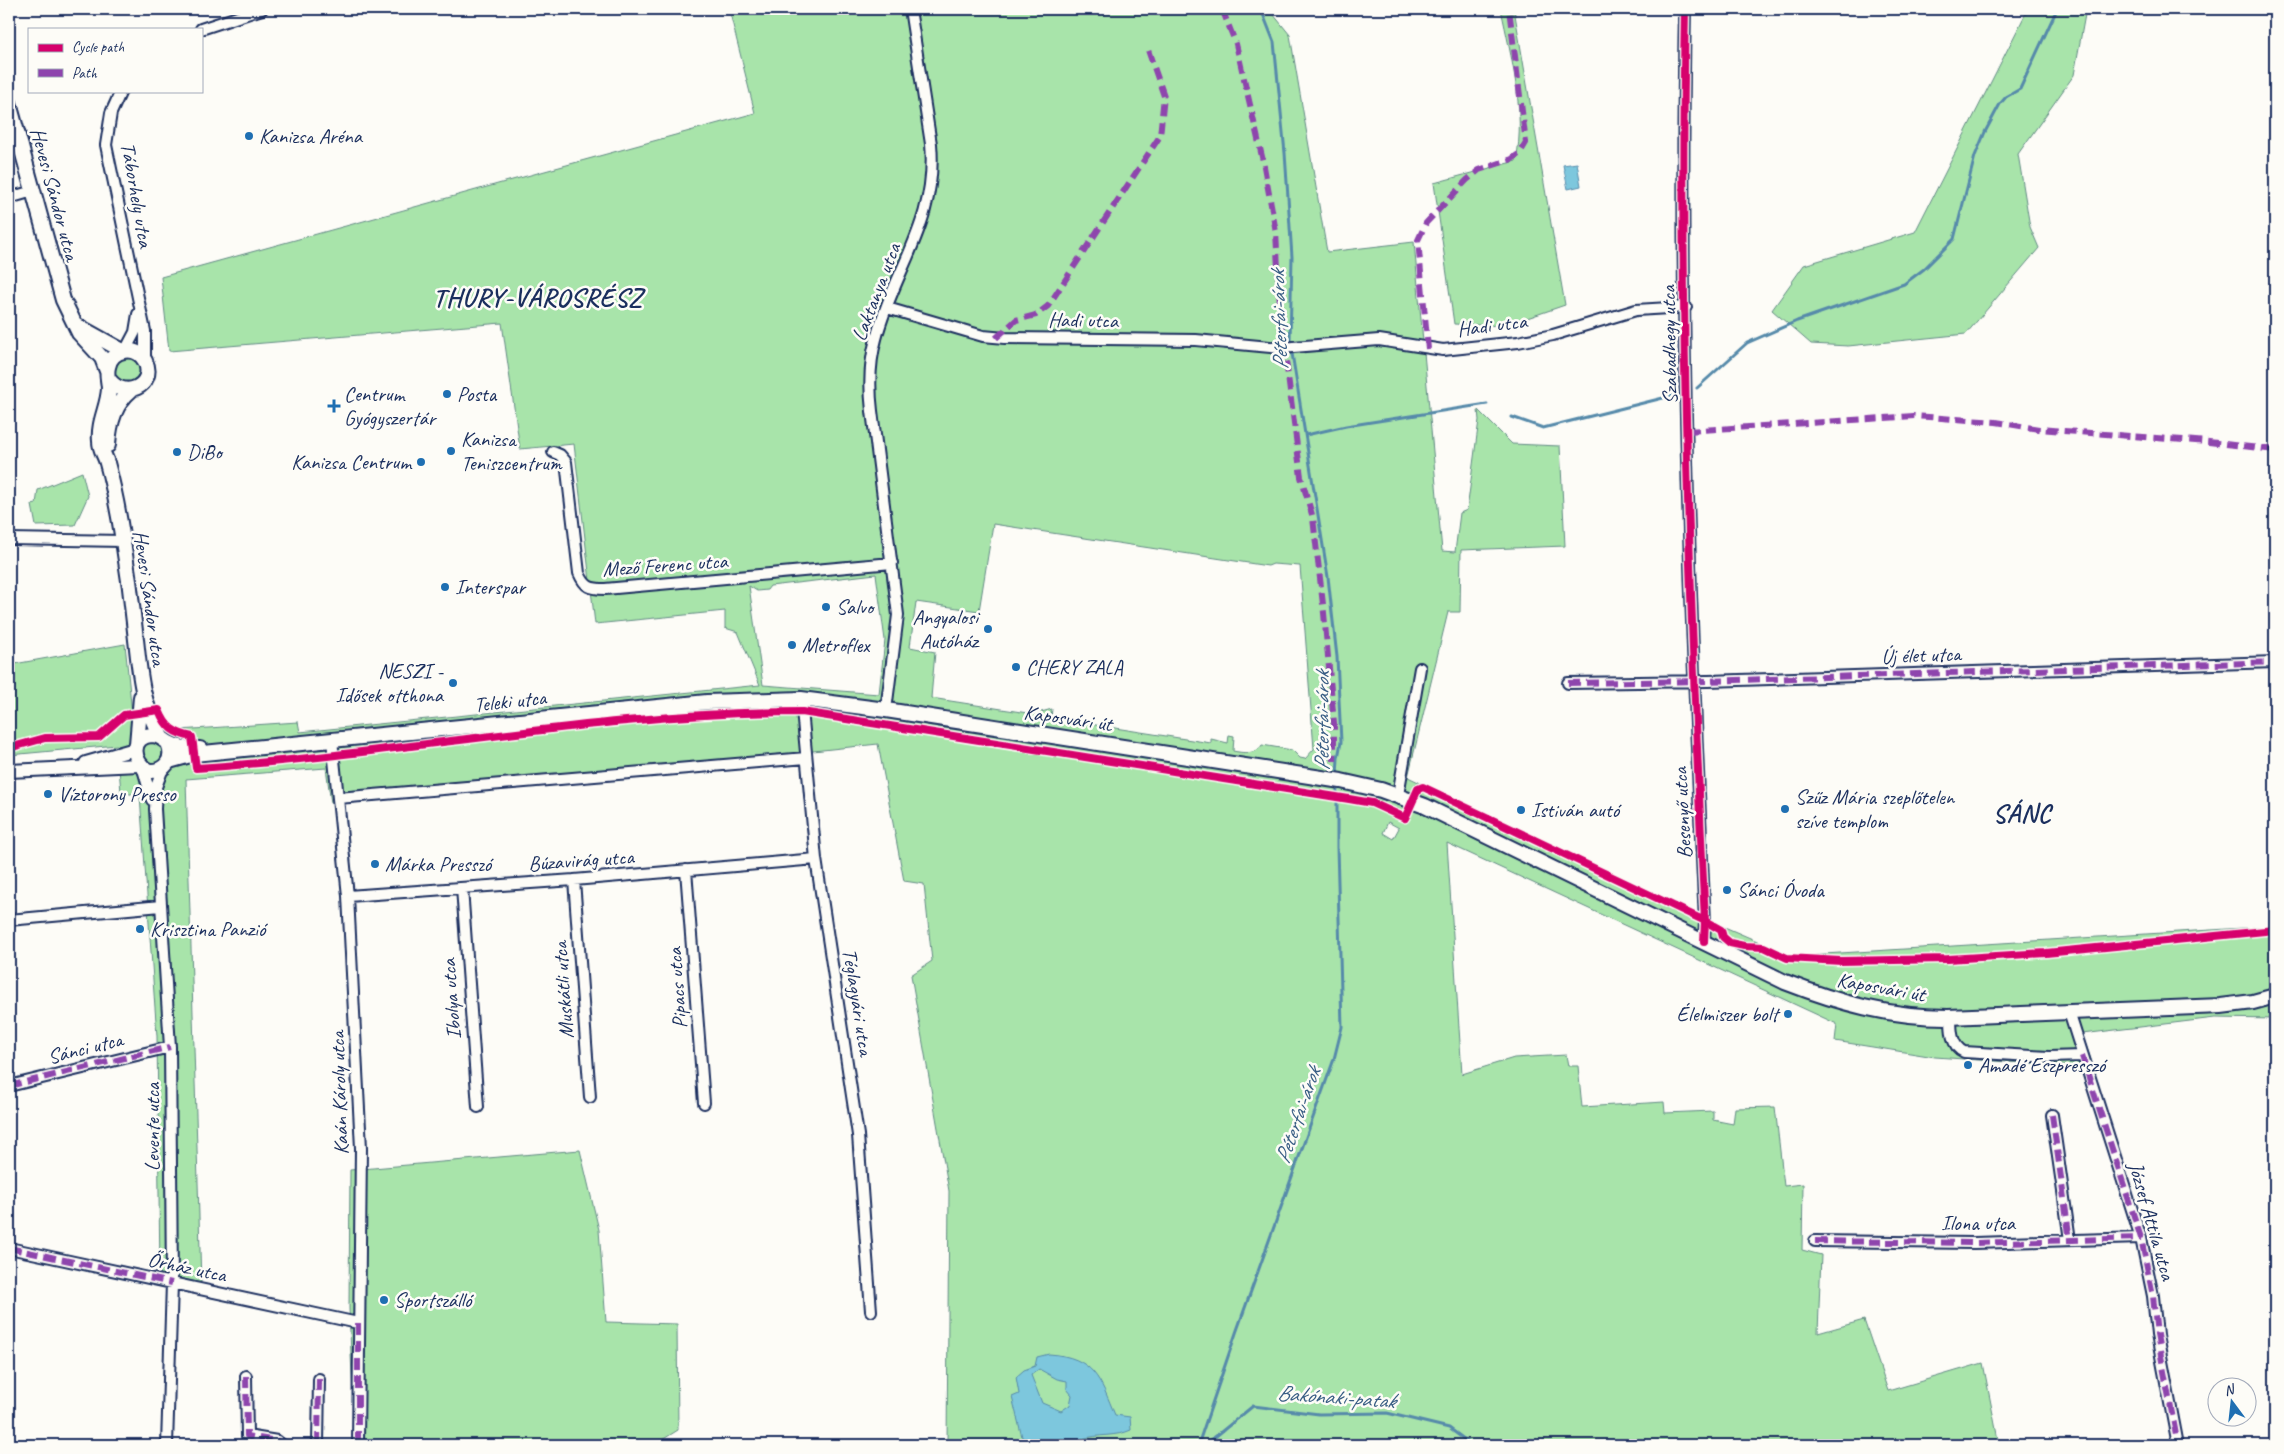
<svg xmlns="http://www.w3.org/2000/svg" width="2284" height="1454" font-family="Caveat,sans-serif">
<rect width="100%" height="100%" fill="#fdfcf7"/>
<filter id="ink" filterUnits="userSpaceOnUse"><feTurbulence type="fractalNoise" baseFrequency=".02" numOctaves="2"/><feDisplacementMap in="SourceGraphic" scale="10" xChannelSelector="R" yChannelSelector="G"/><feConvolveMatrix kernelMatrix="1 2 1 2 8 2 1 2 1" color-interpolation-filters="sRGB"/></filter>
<g filter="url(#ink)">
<path fill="#a8e4aa" stroke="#628a84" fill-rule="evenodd" d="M729,9H1269L1290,35L1327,252L1414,242L1442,551L1455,552L1460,513L1467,510L1479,420L1478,410L1512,444L1560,446L1565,546L1461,550L1460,612H1448L1408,777L1692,913L1792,956L2275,926V1019L2215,1018L2082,1034L2094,1068L1935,1057L1835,1041L1837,1024L1447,843L1462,1074L1514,1058L1566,1055L1568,1066H1578L1582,1107L1664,1102L1665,1113L1713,1111V1120L1733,1124L1735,1108L1775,1107L1784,1186L1803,1184L1802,1250L1821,1255L1818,1333L1864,1320L1888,1391L1983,1363L1999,1445H947L949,1191L911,975L932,961L924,884L904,881L878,744L331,803L326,768L186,779L201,1283L160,1274L157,1036L140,796L121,792L117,745L9,755V665L125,644L134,733L298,722L300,732L760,685L738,632L725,628V611L595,624L574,444L520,449L502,323L169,351L161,277L755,113ZM993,524L1268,566L1273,564L1300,566L1314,749L1305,759L1300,758L1292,750L1262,745C1256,755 1243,753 1233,751L1234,736L1229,735L1228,743L1211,739V743L1051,718L1052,709L1034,714L931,698L935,652L910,647L916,602L979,611ZM876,574L885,640L879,694L763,685L749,586L757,591L767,590L770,586ZM1388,822L1399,828L1393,839L1383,833Z
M1501,9H1514L1565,305L1504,326L1454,324L1434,183L1516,161C1526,112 1511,57 1501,9Z
M2028,9H2086L2074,75L2018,154L2030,227L2039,248L1966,334L1848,346L1811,344L1772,310L1804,265L1915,232Z
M115 370a13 13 0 1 1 26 0a13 13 0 1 1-26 0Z
M82,472L88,496L75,525L36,526L32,505L36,504L38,490Z
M580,1150L599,1230L606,1322L677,1324L678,1430L654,1445H355L349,1308L350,1170Z"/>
<path fill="#7dc7dd" stroke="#568aaa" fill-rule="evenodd" d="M1577,163L1581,186L1568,189L1563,165Z
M1049,1354C1094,1357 1100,1379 1115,1415L1130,1417L1131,1430C1116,1437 1098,1434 1082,1439L1081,1445H1067L1065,1443L1062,1445H1024L1012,1397L1019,1394L1016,1377L1024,1370L1035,1366L1037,1357ZM1039,1369L1057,1379L1067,1381V1389L1072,1395L1070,1405L1061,1411L1042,1403L1031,1375Z"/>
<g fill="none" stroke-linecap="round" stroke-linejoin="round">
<path stroke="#568aaa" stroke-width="3" d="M1261,9L1274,42L1285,153L1292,257L1290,341L1328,577L1337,657L1341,742L1338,758L1337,776
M1697,388L1747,343L1797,321L1904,284L1924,269L1954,239L1975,156L1985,132L2000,104L2006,97L2020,89L2057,9
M1512,417L1543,428L1679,394
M1306,435L1346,426L1487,404
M1198,1445L1236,1333L1334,1059L1342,1027L1337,847V785
M1205,1445L1253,1406L1319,1414L1387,1413L1449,1428L1472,1445"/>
<g stroke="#1b2f5e" stroke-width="14">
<path id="minor" d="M1685,9C1679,313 1690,618 1705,921L1704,942
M201,29L262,9
M121,91L111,113L106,145L145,331V361
M9,198L33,191
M887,308L983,336L1005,338L1196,340L1281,348L1379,340L1443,350L1518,342L1553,335L1636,310L1686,307
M125,351L135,332L138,314
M553,452L560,455L566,462L579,573C585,587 590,589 605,589L892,563
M9,539L123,541
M1568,683L1708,681L2275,662
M801,699L816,859L858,1135L871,1311
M886,710L898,615L872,411C869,386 869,364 876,339C894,269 938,222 931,144L910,9
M332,740L348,896L361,1148L358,1445
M163,768L156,787L155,809L170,1047L172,1283L167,1445
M143,769L152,800
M1398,795L1420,668
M338,798L806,758
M686,870L704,1103
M574,880L590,1097
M462,888L478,1107
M348,896L574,880L816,859
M9,920L161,906
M2069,1012L2141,1238L2153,1296L2157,1335L2178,1445
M1951,1016C1951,1030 1951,1046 1964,1052L2049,1057L2082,1056
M9,1086L170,1047
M2052,1115L2070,1240
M1815,1241L1974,1243L2141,1238
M9,1248L358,1323
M246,1376L247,1436L277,1441L282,1445
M318,1445L319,1379"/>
</g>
<g stroke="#1b2f5e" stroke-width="16">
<path id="tertiary" d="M86,763L135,749
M9,771L139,765"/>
</g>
<g stroke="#1b2f5e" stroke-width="18">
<path id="secondary" d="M9,103L63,300L79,333L102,358L107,371
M78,326L123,351
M108,378C123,402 157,385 145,361C136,344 111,349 108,367C106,374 109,382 109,389C108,407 98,422 100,441C100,450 105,455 107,463C114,488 119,515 123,541C128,571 132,601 135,631C140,672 140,700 161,737
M108,445C109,424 114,404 131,390
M168,743C175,759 165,772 149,771C132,764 129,736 152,735C160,735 163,740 169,743C177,748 190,749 200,749
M137,744L141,697
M169,761L194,754L707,702L801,699L886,710L1341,781L1381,790L1425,806L1785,982C1839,1003 1890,1017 1948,1017L2221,1006L2253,1002L2275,996"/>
</g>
<use href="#minor" stroke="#fdfcf7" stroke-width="10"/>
<use href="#tertiary" stroke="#fdfcf7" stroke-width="12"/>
<use href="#secondary" stroke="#fdfcf7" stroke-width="14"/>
<path stroke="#8e44ad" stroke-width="6" stroke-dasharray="12 6" stroke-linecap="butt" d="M1222,9L1236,44L1263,161L1276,232L1281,322L1301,477L1313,518L1324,613L1334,723V761
M996,338L1016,320L1036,315L1048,306L1160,136L1164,96L1148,50
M1428,349L1418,240L1426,223L1467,180L1479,170L1512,159L1520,153L1526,143L1509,9
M1687,431L1914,416L1996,422L2039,429L2209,442L2275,450
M1568,683L1708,681L2275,662
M2082,1056L2141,1238L2153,1296L2157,1335L2178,1445
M9,1086L170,1047
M2052,1115L2070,1240
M1815,1241L1974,1243L2141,1238
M9,1248L172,1283
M358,1323V1445
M246,1376L247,1436L277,1441L282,1445
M318,1445L319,1379"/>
<g stroke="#fdfcf7" stroke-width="11">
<path id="cycleway" d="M1685,9C1679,313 1690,618 1705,921L1704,942
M9,748L45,738L99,737L124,715L159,710C166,728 174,733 192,737L196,768C398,755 600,712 802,712L1349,799L1372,803L1405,818L1418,789L1423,787L1705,921L1721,930L1723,937L1730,943L1744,946L1764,947L1787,958L1841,961L1948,959L2046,953L2275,930"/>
</g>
<use href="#cycleway" stroke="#d6006c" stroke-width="8"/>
</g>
</g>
<g fill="#1f6fb2" stroke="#fdfcf7" stroke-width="2">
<circle cx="249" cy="136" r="5"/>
<circle cx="447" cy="394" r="5"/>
<path d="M331.5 398.5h5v5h5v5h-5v5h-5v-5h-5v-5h5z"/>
<circle cx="451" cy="451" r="5"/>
<circle cx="177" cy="452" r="5"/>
<circle cx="421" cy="462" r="5"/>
<circle cx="445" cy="587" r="5"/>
<circle cx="826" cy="607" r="5"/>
<circle cx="988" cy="629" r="5"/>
<circle cx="792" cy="645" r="5"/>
<circle cx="1016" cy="667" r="5"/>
<circle cx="453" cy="683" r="5"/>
<circle cx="48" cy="794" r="5"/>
<circle cx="1785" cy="809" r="5"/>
<circle cx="1521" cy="810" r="5"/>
<circle cx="375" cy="864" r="5"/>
<circle cx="1727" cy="890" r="5"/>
<circle cx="140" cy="929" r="5"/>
<circle cx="1788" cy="1014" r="5"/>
<circle cx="1968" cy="1065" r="5"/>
<circle cx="384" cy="1300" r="5"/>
</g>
<g text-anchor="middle" stroke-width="5" stroke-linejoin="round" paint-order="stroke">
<g font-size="21" fill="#1b2f5e" stroke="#fdfcf7" text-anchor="start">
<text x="259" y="143">Kanizsa Aréna</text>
<text x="344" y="401">Centrum<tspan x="344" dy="24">Gyógyszertár</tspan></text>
<text x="457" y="401">Posta</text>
<text x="461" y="446">Kanizsa<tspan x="461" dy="24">Teniszcentrum</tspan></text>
<text x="187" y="459">DiBo</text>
<text x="411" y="469" text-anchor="end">Kanizsa Centrum</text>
<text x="455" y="594">Interspar</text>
<text x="836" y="614">Salvo</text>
<text x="978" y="624" text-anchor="end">Angyalosi<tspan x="978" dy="24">Autóház</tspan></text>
<text x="802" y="652">Metroflex</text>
<text x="1026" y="674">CHERY ZALA</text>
<text x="443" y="678" text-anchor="end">NESZI -<tspan x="443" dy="24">Idősek otthona</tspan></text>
<text x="58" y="801">Víztorony Presso</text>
<text x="1795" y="804">Szűz Mária szeplőtelen<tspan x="1795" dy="24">szíve templom</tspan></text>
<text x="1531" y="817">Istiván autó</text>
<text x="385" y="871">Márka Presszó</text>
<text x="1737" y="897">Sánci Óvoda</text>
<text x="150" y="936">Krisztina Panzió</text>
<text x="1778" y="1021" text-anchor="end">Élelmiszer bolt</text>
<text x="1978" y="1072">Amadé Eszpresszó</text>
<text x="394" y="1307">Sportszálló</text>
</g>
<g font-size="21" fill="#1b2f5e" stroke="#fdfcf7">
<text transform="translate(55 194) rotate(75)" y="7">Hevesi Sándor utca</text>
<text transform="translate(137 195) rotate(80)" y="7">Táborhely utca</text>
<text transform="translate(876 292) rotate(-69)" y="7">Laktanya utca</text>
<text transform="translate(1083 320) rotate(1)" y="7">Hadi utca</text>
<text transform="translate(1492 325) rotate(-7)" y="7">Hadi utca</text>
<text transform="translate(1669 345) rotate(-91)" y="7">Szabadhegy utca</text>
<text transform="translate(665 565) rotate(-4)" y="7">Mező Ferenc utca</text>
<text transform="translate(150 598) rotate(82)" y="7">Hevesi Sándor utca</text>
<text transform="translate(1921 655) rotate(-2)" y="7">Új élet utca</text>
<text transform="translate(510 701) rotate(-6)" y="7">Teleki utca</text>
<text transform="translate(1068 718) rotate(8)" y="7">Kaposvári út</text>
<text transform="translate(1682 813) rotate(-93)" y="7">Besenyő utca</text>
<text transform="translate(581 860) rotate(-4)" y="7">Búzavirág utca</text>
<text transform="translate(1881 987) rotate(10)" y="7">Kaposvári út</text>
<text transform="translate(677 988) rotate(-94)" y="7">Pipacs utca</text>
<text transform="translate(563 990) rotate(-94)" y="7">Muskátli utca</text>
<text transform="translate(451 999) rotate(-94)" y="7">Ibolya utca</text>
<text transform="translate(858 1002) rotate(81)" y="7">Téglagyári utca</text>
<text transform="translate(85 1048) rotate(-14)" y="7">Sánci utca</text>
<text transform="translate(339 1093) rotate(-92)" y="7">Kaán Károly utca</text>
<text transform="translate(152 1127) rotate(-90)" y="7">Levente utca</text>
<text transform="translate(2152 1221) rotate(74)" y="7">József Attila utca</text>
<text x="1978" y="1230">Ilona utca</text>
<text transform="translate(187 1267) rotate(12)" y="7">Őrház utca</text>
</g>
<g font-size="22" font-style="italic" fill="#385d84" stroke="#fdfcf7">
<text transform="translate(1278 320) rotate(-92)" y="8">Péterfai-árok</text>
<text transform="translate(1321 721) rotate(-90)" y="8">Péterfai-árok</text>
<text transform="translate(1297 1115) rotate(-71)" y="8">Péterfai-árok</text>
<text transform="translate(1336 1396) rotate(4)" y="8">Bakónaki-patak</text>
</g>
<g font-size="26" font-weight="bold" letter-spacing="1" fill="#1b2f5e" stroke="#fdfcf7">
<text x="538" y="306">THURY-VÁROSRÉSZ</text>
<text x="2022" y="822">SÁNC</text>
</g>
</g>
<rect width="2284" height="1454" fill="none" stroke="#fdfcf7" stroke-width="30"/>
<rect x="15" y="15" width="2254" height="1424" fill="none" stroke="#1b2f5e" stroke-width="2" filter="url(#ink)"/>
<rect x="28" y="28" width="175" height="65" fill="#fdfcf7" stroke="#a3aaba"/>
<rect x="38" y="44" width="25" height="8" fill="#d6006c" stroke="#a3aaba"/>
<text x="72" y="52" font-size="15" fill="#1b2f5e">Cycle path</text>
<rect x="38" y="69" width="25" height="8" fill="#8e44ad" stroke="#a3aaba"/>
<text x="72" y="78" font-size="15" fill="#1b2f5e">Path</text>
<g transform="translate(2232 1402) rotate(345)"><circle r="24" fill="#fdfcf7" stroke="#a3aaba"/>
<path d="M0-4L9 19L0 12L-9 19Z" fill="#1f6fb2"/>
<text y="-8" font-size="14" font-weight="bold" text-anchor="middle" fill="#1b2f5e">N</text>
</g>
</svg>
